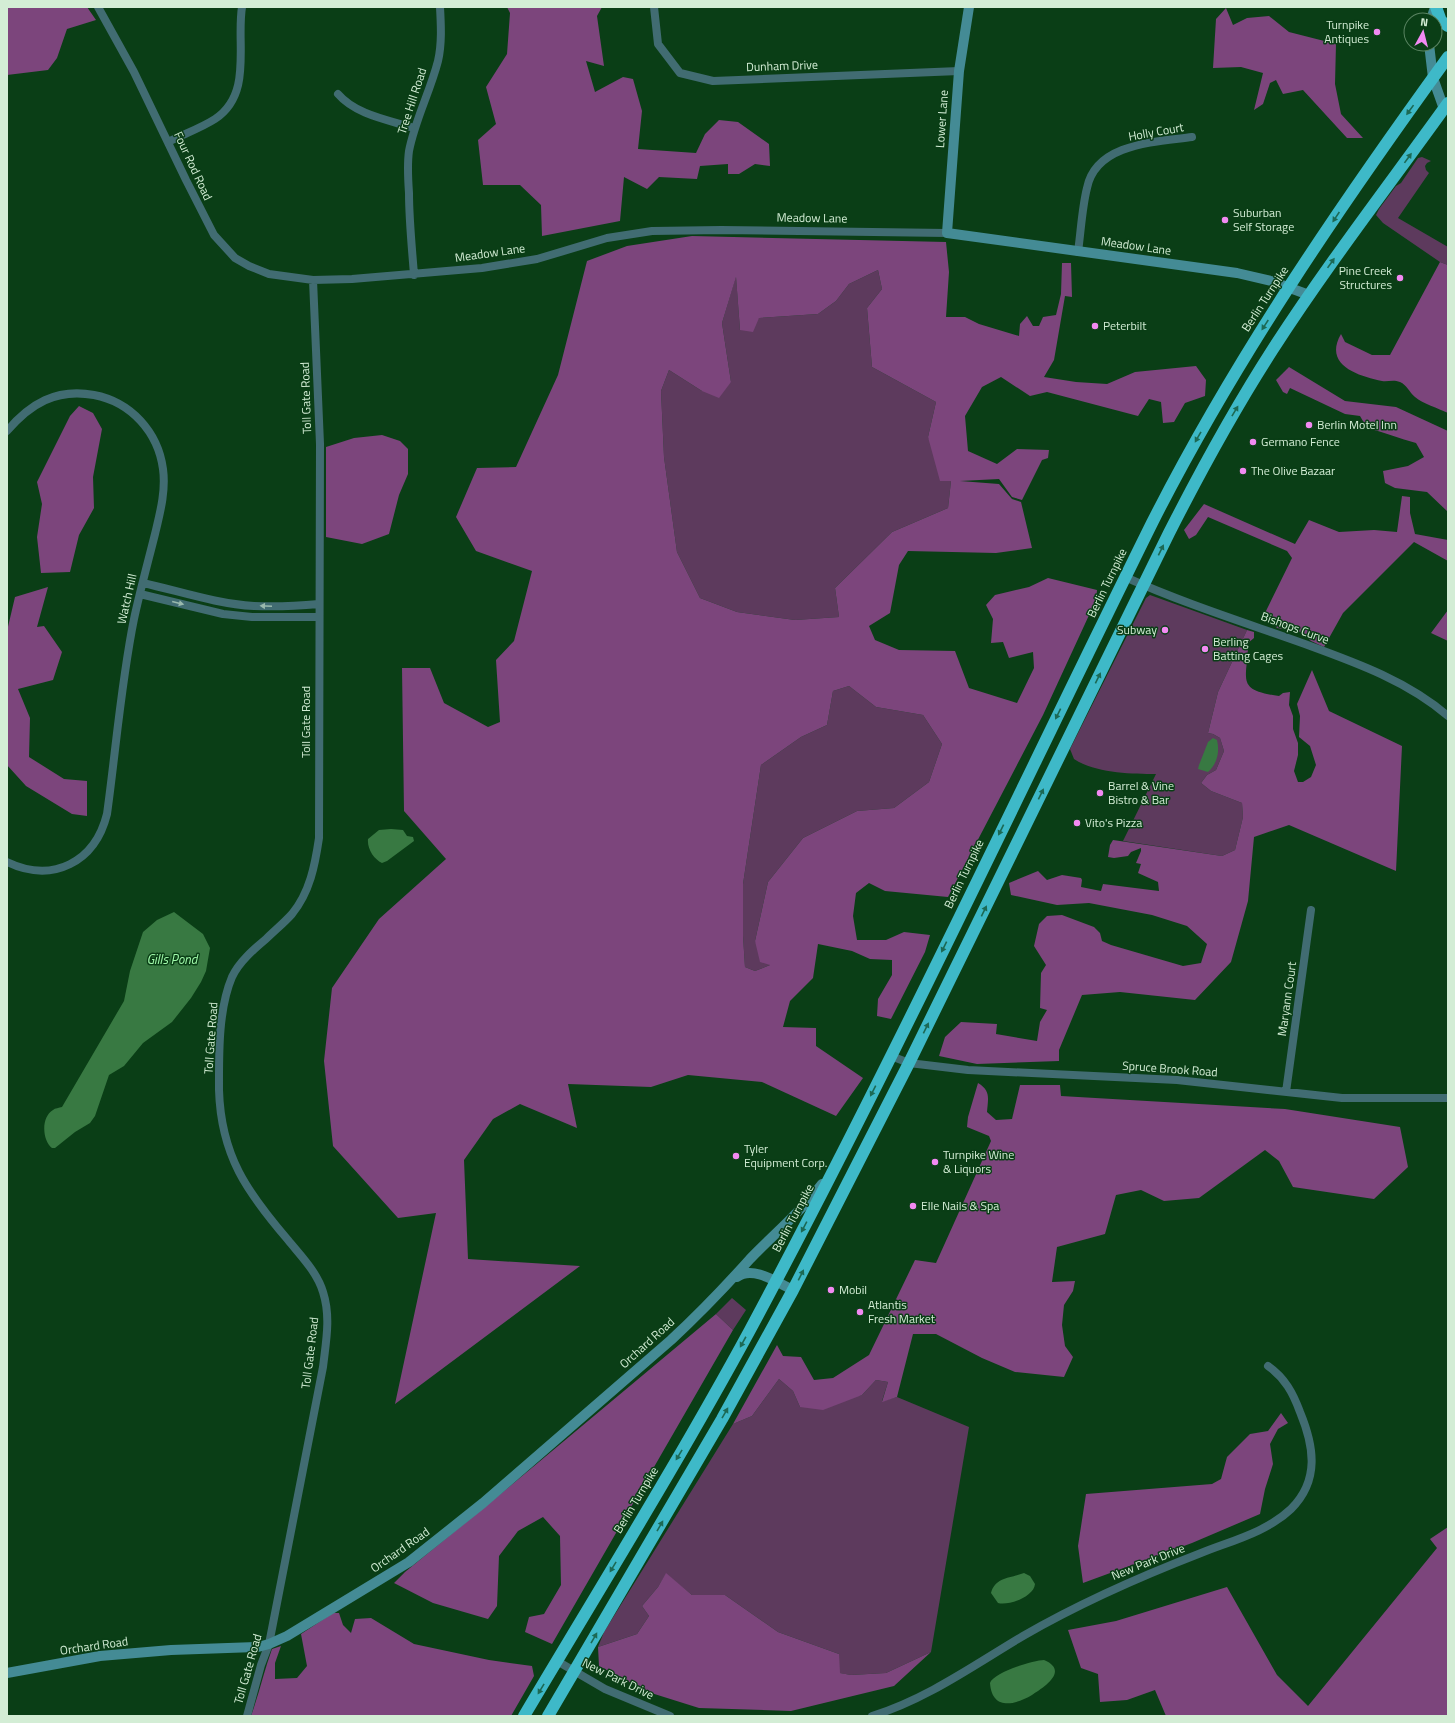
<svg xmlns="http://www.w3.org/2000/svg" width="1455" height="1723" font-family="'Titillium Web',sans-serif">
<rect width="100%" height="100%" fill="#0a3e16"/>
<path fill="#5d3a5d" d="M1422,157L1431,161L1427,163L1425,166L1426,170L1429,173L1398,218L1448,247V265L1440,262L1383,223L1376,215L1379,209L1396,186L1401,183L1418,158Z
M878,270L882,289L867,308L872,367L936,402L928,437L951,481L948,508L892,532L835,588L839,617L795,620L737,612L700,598L677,552L664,457L661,391L669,370L702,391L731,382L722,323L736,276L740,330L759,318L818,314L836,301L849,284Z
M1150,595L1247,630L1218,692L1208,733L1213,734L1220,738L1224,751L1216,770L1207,775L1201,783L1211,791L1242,803L1243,817L1235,850L1222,856L1123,841L1156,774C1131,774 1095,773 1074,759L1070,749L1146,598Z
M849,686L876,707L923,715L942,744L929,782L894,808L857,811L803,838L768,882L755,941L770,965L755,971L745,967L743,936V884L761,765L801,737L827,725L833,691Z
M732,1298L746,1310L733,1330L716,1314Z
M779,1379L793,1391L800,1407L862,1395L876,1380L888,1382L882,1401L897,1397L969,1427L931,1652L886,1673L851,1675L839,1673V1654L778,1632L725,1595H692L666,1574L658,1587L642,1606L649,1616L637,1634L598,1647L604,1632L733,1424L752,1416Z"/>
<path fill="#7c457c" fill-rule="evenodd" d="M7,7H87L96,20L67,29L57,58L48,70L7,75Z
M507,7H602L597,16L604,66L586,61L595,92L623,77L633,79L642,111L638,149L696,153L705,134L719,120L738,122L769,144L770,166L755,164L739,174H728V164L700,166L697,179L659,177L647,189L624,177L620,221L542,236L541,205L520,185H483L478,140L496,124L486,87L507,54L510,13Z
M1226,8L1233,25L1247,18L1269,16L1289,32L1336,44L1335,84L1341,114L1363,138H1347L1303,90L1283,94L1276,80L1270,83L1263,104L1254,110L1263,73L1241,67L1213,68L1216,19Z
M692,236L946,242L949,272L946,317H965L979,324L1019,336L1020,324L1027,316L1033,326H1039L1043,317L1056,315L1061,294L1062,263H1071L1072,297L1065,296L1054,360L1044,377L1076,382L1107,384L1135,372L1196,366L1206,380L1205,396L1185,403L1174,422L1163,423L1161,402L1149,399L1138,416L1047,392L1030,396L1001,377L982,387L965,416L968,451L997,464L1017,449L1049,450L1048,458L1042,460L1022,500L1012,497L999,479L960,481L999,484L1012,499L1021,502L1032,548L996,553L908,551L899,565L890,613L869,626L875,640L899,650L955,651L969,688L1017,703L1034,668L1033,652L1009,658L1003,642L991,643L993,619L986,605L995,595L1029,587L1048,578L1097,590L1096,600L1043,715L948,897L885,891L869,883L856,893L853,916L857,940H886L904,932L930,935L925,952L891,1019L877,1016L878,999L892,975V960L870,959L852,951L818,944L813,978L790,1001L783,1027L816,1028V1046L863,1078L836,1116L762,1082L688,1075L651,1087L568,1084L577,1128L520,1104L493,1119L464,1160L468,1259L580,1266L395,1404L436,1213L398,1218L333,1146L324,1061L332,988L379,919L446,859L404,811L402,668H430L444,703L488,727L500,722L496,660L514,641L532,571L476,551L456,517L477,468L516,467L558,375L587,261L627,246ZM878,270L882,289L867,308L872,367L936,402L928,437L940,481H951L948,508L892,532L835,588L839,617L795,620L737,612L700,598L677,552L664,457L661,391L669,370L702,391L719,398L731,382L722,323L736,277L740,330L753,332L759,318L818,314L836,301L849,284ZM849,686L876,707L923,715L942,744L929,782L894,808L857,811L803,838L768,882L755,941L760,962L770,965L755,971L745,967L743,936V884L761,765L801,737L827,725L833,691Z
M1440,262L1448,265V413C1438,408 1423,404 1415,397C1409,392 1407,385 1400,382C1393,379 1388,382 1382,381C1358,376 1323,365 1341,334L1345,342L1372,355H1390Z
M1289,367L1345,401L1396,407L1448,431V512L1427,492L1395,488L1385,483L1383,471L1408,466L1424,457L1416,443C1400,439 1384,432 1367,428L1360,416L1345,414L1290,388L1287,394L1283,392L1276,380Z
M79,406L93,413L102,429L93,477L94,508L79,535L70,572L41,573L37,537L42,504L37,482L70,416Z
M382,435L400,441L408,449V474L399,495L389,534L362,544L326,537V447L354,438Z
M1402,496L1410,497V513L1415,534L1448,540V561L1414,542L1343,613L1324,647L1311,641L1301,632L1277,628L1265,613L1292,558L1287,551L1208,517L1196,535L1189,539L1184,530L1204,504L1295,544L1309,520L1339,532L1374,530L1397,532Z
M48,587L37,627L44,626L62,652L53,680L18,689L30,718L29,757L64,779L87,781V816L72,814L26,786L7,765V631L15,597Z
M1448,610V641L1431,633Z
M1247,630L1254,632V638L1248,643C1248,679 1234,690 1279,696L1283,693L1290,692L1289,705L1293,716V729L1298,743V755L1294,771L1298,782H1303L1311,777L1316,765L1310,746L1299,737L1300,716L1297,704L1312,670L1329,711L1402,746L1396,871L1289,825L1254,837L1248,901L1231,962L1195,1000L1120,992L1082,995L1059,1050V1061L977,1064L939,1056L945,1037L961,1022L997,1024L996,1034L1037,1041L1040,1022L1047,1010L1040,1008L1041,973L1046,965L1034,946L1039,924L1047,916L1062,915L1094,927L1100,933L1102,941L1111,945L1183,966L1201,963L1207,944L1187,926L1152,915L1089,903L1057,905L1011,895L1009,883L1038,871L1047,880L1062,875L1081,878L1082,880L1081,887L1101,891L1103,884L1159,891L1158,882L1138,873L1141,864L1136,863L1141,851V848L1131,852L1128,856L1114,858L1108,857L1110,845L1113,840L1222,856L1235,850L1243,817L1242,803L1211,791L1201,783L1207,775L1216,770L1224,751L1220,738L1213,734L1208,733L1218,692Z
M978,1083C991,1091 988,1098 987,1112L996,1120L1012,1119L1020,1085H1060L1061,1096L1285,1109L1400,1127L1408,1167L1374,1199L1293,1187L1279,1161L1265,1150L1199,1198L1164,1201L1141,1190L1116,1195L1105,1234L1057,1247L1052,1282L1075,1281L1073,1291L1064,1305L1062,1325L1065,1346L1073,1357L1064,1377L1015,1372L982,1358L936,1334H913L897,1397L882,1402L888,1382L876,1380L862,1395L823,1410L800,1407L793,1391L779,1379L752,1416L733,1424L777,1345L783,1356L801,1357L814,1380L833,1378L869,1355L915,1260L936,1263L991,1141L989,1136L967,1127L968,1117Z
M716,1314L733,1330L552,1644L525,1632L529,1617L544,1614L561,1585L560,1536L543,1517L518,1531L499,1556L497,1606L488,1619L433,1603L394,1583L405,1572L509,1487Z
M1281,1413L1288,1423L1278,1429L1270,1444L1273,1464L1265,1489L1260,1514L1192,1543L1083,1583L1078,1546L1086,1494L1212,1484L1221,1479L1227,1457L1250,1434L1268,1431Z
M1448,1527V1716H1166L1155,1690L1127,1700L1100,1702L1098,1674L1081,1668L1068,1630L1116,1621L1227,1587L1277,1675L1308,1706L1437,1548L1430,1539Z
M666,1573L692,1595H725L778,1632L839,1654L840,1673L851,1675L886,1673L931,1652L894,1686L791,1711L699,1708L648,1692L599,1666L598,1647L637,1634L649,1616L642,1606L658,1587Z
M333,1613H339L343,1625L351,1633L355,1619L371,1618L414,1644L489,1660L532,1666L534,1676L511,1716H251C259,1694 264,1671 272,1649L281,1646L275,1663V1679L297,1678L307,1666L301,1634Z"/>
<path fill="#387942" d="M1213,738L1217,740C1220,752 1217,764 1208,772L1198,769L1199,765L1208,742Z
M391,829L403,830L407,836L413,837L414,841L387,861L382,863C374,859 367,849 368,839L379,830Z
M174,912L203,934L210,948L206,971L201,982L191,998L172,1022L143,1043L124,1066L109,1075L95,1116L90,1123L75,1132L55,1148H52C42,1140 41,1117 53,1110C55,1108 59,1108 62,1107L124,1001L130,971L143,932L157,920Z
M1024,1573L1030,1576L1035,1584C1034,1597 1008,1606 998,1603L991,1593C995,1577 1011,1578 1024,1573Z
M1044,1660C1070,1671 1043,1688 1032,1695C1015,1705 992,1711 990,1683C993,1673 1033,1660 1044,1660Z"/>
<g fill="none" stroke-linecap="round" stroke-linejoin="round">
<path stroke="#416c72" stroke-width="8" d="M98,7L134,72L186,180L214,235L235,258L249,266L269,274L313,280L352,279L482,268L537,259L607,238L652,231L721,230L947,233
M654,7L658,44L680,73L713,81L959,71
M338,94C356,115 389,120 414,128
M168,142C184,134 201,128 215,119C253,94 236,44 242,7
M1078,252C1081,230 1082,208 1087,188C1096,143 1156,142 1192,137
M414,275C412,248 409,220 409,193C408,179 407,165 409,151C415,120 430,92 438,61C442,44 441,25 440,7
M7,431C30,404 56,388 94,395C131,402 158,432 163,469C166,491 160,513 155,534C148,562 140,591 134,619C121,683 116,749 107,814C95,862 53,884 7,862
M1125,577C1183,603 1243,622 1302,643C1354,662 1406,680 1448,716
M143,583C179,591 217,604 254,606C276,607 297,606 319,604
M140,594L223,614L252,617H319
M891,1056L909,1063L968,1070L1177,1080L1342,1098H1448
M1286,1092L1311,910
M557,1661L605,1689L670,1716
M247,1716L261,1665L269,1644L323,1367C326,1341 331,1317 323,1292C317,1272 301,1256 288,1240C247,1192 221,1156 219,1090C219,1055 218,1010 232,977C239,962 253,950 266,939C274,931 284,923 292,914C310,892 315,865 319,838L320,444L313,280
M872,1716C927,1699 974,1665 1023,1636C1080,1603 1139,1577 1201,1553C1231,1541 1267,1532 1291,1509C1320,1480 1314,1446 1300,1412C1293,1393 1285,1378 1268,1366"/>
<path stroke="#448b95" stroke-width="10" d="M969,7L959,71L947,233L1237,273L1271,281L1309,295
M1431,20L1435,7
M1429,44L1433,78L1444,109
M737,1277C753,1265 778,1283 793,1290
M7,1673L100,1656L171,1650L258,1647L269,1644L287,1636L409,1562L483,1503L671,1340C699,1314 725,1287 750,1259C774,1234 801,1212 822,1184"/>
<path stroke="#3eb9c8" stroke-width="12" d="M1436,7L1441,21L1448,26
M524,1716C600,1588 679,1461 750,1330C892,1065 1019,792 1152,523C1235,359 1340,206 1448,57
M548,1716L722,1419L793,1290L909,1063L1169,533C1201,470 1235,408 1273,349C1328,264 1389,185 1448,103"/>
</g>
<defs><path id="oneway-solid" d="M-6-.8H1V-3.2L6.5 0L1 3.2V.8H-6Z"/></defs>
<g fill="#1c6954">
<use href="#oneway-solid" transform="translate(1410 110) rotate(126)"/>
<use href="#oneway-solid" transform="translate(1408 158) rotate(-54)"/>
<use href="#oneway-solid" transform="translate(1336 217) rotate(124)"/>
<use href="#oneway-solid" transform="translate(1331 263) rotate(-55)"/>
<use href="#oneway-solid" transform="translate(1265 325) rotate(123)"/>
<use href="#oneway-solid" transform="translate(1235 411) rotate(-59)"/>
<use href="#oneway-solid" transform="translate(1198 437) rotate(120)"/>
<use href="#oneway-solid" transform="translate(1161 550) rotate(-64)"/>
<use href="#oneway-solid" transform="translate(1098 678) rotate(-64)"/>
<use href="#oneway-solid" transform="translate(1058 714) rotate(116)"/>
<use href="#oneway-solid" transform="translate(1041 794) rotate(-64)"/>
<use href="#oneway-solid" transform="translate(1001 830) rotate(116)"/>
<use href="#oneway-solid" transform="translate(984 911) rotate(-64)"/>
<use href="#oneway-solid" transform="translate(944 947) rotate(116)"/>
<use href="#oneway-solid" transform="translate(926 1028) rotate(-64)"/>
<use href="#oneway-solid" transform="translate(873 1091) rotate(117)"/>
<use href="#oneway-solid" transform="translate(804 1227) rotate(118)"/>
<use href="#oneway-solid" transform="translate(801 1275) rotate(-63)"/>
<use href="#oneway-solid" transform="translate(743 1342) rotate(119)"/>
<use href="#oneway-solid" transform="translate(725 1413) rotate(-60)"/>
<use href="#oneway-solid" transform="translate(679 1455) rotate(121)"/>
<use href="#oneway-solid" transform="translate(660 1526) rotate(-60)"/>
<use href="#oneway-solid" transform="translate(613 1567) rotate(121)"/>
<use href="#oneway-solid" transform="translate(594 1638) rotate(-60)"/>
<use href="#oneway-solid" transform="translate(541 1689) rotate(121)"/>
</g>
<g fill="#99b9ad">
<use href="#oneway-solid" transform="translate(178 603) rotate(14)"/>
<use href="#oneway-solid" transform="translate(266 606) rotate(-178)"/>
</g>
<g fill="#f28af2" stroke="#0a3e16" stroke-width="1.5">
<circle cx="1377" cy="32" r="4"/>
<circle cx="1225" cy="220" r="4"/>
<circle cx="1400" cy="278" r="4"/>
<circle cx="1095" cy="326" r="4"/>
<circle cx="1309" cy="425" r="4"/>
<circle cx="1253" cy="442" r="4"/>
<circle cx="1243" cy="471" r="4"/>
<circle cx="1165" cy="630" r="4"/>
<circle cx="1205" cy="649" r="4"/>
<circle cx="1100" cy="793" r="4"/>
<circle cx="1077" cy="823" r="4"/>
<circle cx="736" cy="1156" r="4"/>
<circle cx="935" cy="1162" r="4"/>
<circle cx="913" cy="1206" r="4"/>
<circle cx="831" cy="1290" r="4"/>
<circle cx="860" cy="1312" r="4"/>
</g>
<g text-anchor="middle" stroke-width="3" stroke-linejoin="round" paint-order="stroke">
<g font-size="12" fill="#d3edd5" stroke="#0a3e16" text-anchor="start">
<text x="1369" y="29" text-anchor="end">Turnpike<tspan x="1369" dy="14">Antiques</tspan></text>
<text x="1233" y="217">Suburban<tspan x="1233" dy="14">Self Storage</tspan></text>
<text x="1392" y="275" text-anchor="end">Pine Creek<tspan x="1392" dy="14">Structures</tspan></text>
<text x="1103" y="330">Peterbilt</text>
<text x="1317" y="429">Berlin Motel Inn</text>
<text x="1261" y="446">Germano Fence</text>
<text x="1251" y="475">The Olive Bazaar</text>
<text x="1157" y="634" text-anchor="end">Subway</text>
<text x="1213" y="646">Berling<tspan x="1213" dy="14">Batting Cages</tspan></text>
<text x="1108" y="790">Barrel &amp; Vine<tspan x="1108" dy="14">Bistro &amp; Bar</tspan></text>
<text x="1085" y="827">Vito's Pizza</text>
<text x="744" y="1153">Tyler<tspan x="744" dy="14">Equipment Corp.</tspan></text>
<text x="943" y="1159">Turnpike Wine<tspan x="943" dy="14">&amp; Liquors</tspan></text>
<text x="921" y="1210">Elle Nails &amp; Spa</text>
<text x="839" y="1294">Mobil</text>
<text x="868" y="1309">Atlantis<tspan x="868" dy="14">Fresh Market</tspan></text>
</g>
<g font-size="12" fill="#d3edd5" stroke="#0a3e16">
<text transform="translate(782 66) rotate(-2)" y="4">Dunham Drive</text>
<text transform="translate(412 101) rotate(-72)" y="4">Tree Hill Road</text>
<text transform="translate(942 119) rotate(-86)" y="4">Lower Lane</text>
<text transform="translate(1156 132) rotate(-10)" y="4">Holly Court</text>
<text transform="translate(193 166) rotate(65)" y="4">Four Rod Road</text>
<text transform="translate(812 218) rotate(1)" y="4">Meadow Lane</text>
<text transform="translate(1136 246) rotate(8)" y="4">Meadow Lane</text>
<text transform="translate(490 253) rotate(-8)" y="4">Meadow Lane</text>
<text transform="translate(1265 299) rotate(-57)" y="4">Berlin Turnpike</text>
<text transform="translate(306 398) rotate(-92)" y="4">Toll Gate Road</text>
<text transform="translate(1107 583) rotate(-64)" y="4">Berlin Turnpike</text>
<text transform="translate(127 599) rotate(-77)" y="4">Watch Hill</text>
<text transform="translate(1295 628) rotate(20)" y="4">Bishops Curve</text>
<text transform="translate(306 722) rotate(-90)" y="4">Toll Gate Road</text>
<text transform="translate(964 874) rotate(-64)" y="4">Berlin Turnpike</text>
<text transform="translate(1287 999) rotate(-82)" y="4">Maryann Court</text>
<text transform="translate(211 1038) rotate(-86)" y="4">Toll Gate Road</text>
<text transform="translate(1170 1069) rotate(4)" y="4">Spruce Brook Road</text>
<text transform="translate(793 1218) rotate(-62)" y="4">Berlin Turnpike</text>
<text transform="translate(647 1343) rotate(-42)" y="4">Orchard Road</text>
<text transform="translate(310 1353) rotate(-83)" y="4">Toll Gate Road</text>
<text transform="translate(636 1500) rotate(-59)" y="4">Berlin Turnpike</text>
<text transform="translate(400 1550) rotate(-35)" y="4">Orchard Road</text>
<text transform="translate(1148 1562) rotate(-22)" y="4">New Park Drive</text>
<text transform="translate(94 1646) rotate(-8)" y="4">Orchard Road</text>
<text transform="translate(248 1669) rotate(-74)" y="4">Toll Gate Road</text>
<text transform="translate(618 1679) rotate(26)" y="4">New Park Drive</text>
</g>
<g font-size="13" font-style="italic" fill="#a2fbac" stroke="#0a3e16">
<text x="172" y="964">Gills Pond</text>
</g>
</g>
<rect width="1455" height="1723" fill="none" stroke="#d3edd5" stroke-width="16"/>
<g transform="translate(1423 32) rotate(7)"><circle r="19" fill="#0a3e16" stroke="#5a8462"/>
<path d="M0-3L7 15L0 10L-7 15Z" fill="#f28af2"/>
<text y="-6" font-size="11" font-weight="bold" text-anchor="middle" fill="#d3edd5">N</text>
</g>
</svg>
